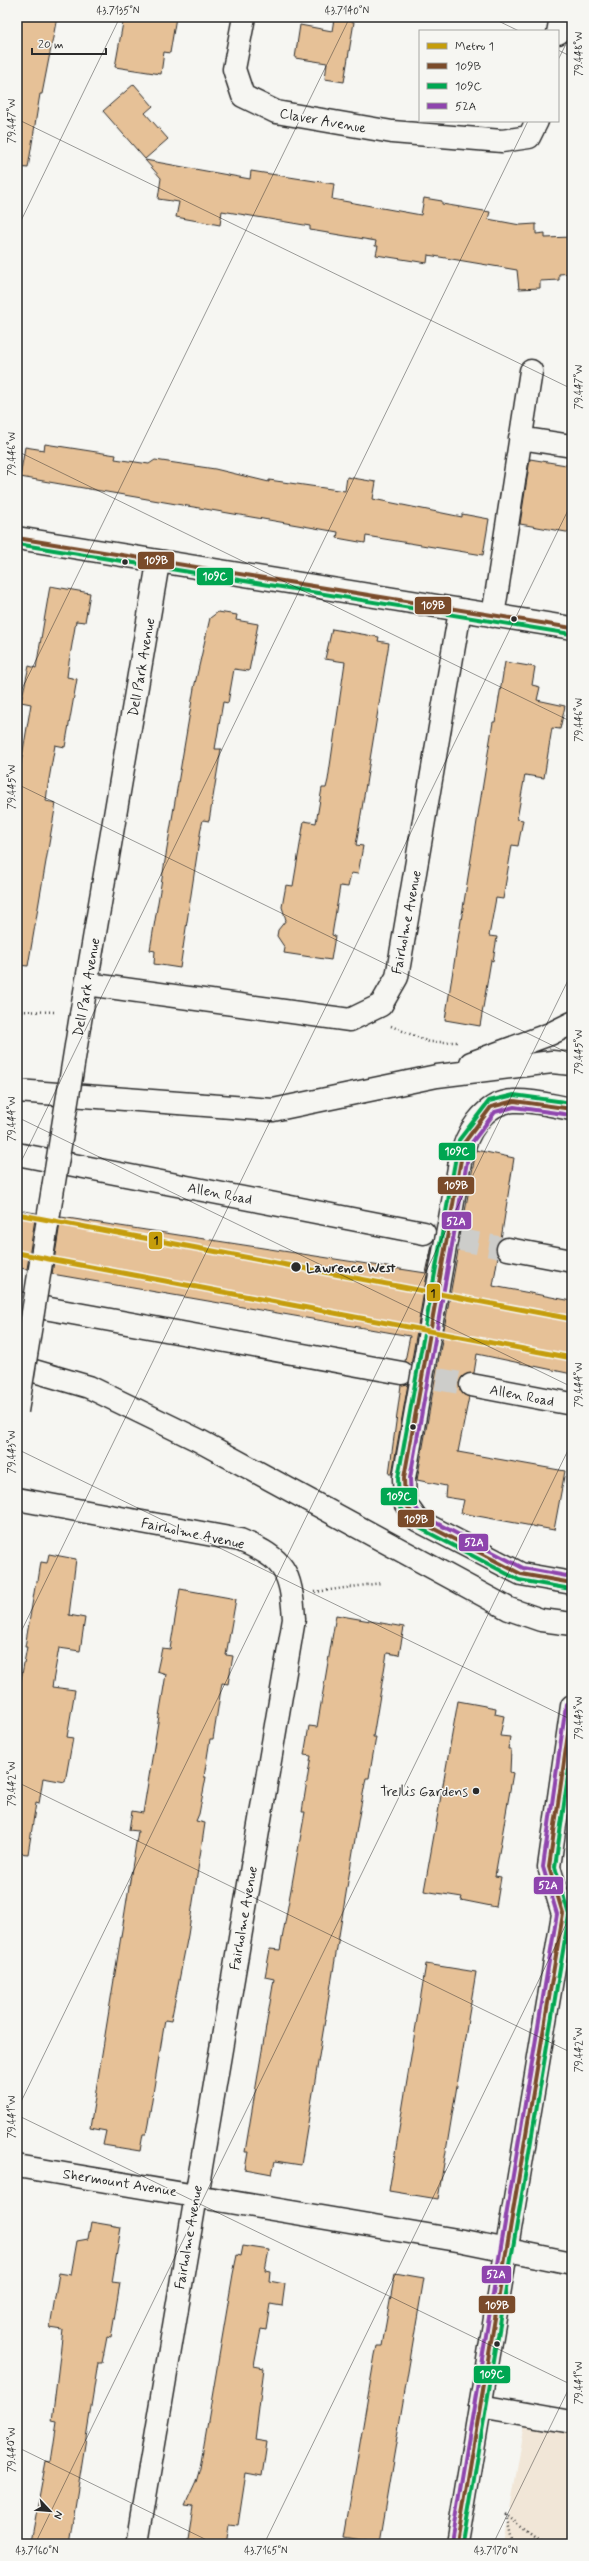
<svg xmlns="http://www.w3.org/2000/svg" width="589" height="2561" font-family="Mynerve,sans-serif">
<rect width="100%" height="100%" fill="#f6f6f2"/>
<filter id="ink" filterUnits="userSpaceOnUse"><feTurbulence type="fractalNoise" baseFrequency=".025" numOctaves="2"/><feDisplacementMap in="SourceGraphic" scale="8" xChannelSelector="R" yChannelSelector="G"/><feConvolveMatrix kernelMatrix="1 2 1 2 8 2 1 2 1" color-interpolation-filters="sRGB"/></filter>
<g filter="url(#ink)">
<path fill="#f1e6d7" d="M528,2406L572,2414V2544H504Z"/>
<path fill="#e6c197" stroke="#2b2b2b" d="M17,17H57L42,94H40L28,168L17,167Z
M124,17H176L170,53L164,52L161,74L115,67Z
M334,19L354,22L344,82L325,79L327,63L295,58L300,25L332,31Z
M134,84L153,106L145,113L168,139L145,159L103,111Z
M145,160L250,179L251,171L334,184L332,199L421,215L424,198L442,201V204L490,212L488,219L520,225L536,224V234L545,233V238L572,237V273L559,274V280L540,281V288L519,289L517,270L428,255L427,263L376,255L378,246H375L376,241L310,230V226L222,211L220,225L176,217L179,202L158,199L161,178Z
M45,444L116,455L115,459L149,464L155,460L215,469L269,482V480L345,491L347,477L376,482L373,499L462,517V514L489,519L483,555L366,536L365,543L337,538L338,532L20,477L25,447L44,450Z
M530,459L572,466V533L520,524Z
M50,586L90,593L85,622L76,621L69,662L67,677L77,679L65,747L55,745L48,785L46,801L56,803L28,966L17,965V786L31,704L21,702L29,666L36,668Z
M218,612L237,615L236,620L258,624L249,671L234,669L228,703L223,702L215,749H221L209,821L203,820L201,828L180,968L154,964L155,951L150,950L194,688L210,618Z
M332,629L379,637L378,641L389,643L356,845L363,846L358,874L351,873L348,887L340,886L332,935L335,936L331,960L284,953L285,948L277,936L278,930L286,920L282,907L286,885L293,886L304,821L316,823L322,788H326L328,780L345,662L325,659Z
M505,662L535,667L532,685L540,687L537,700L565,706L560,729L552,728L544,778L525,775L517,819L523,820L518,846L512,845L503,899L496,898L489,936L497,937L493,961L491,960L480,1026L445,1020L493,722H495Z
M476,1150L514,1158L501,1239L496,1247L498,1256L493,1286L572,1301V1374L477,1354L474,1373L462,1377L459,1383L463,1394L469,1397L458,1452L565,1471L554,1530L461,1513L464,1500L445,1497L446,1486L417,1480Z
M17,1210L36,1213L27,1269L17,1268Z
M61,1217L426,1273L433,1241L411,1365L405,1361L410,1336L52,1274Z
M408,1384L392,1474H389L401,1385Z
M49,1554L76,1559L69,1615L85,1618L80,1651L59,1648L52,1687L75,1690L67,1737L73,1738L65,1782L43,1778L39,1804L36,1803L28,1854L17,1853V1690H19L27,1647H25L36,1581H38L41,1562L47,1563Z
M180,1589L236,1599L226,1655L233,1656L228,1684L222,1683L213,1739H210L204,1777H206L199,1814L196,1821L205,1823L188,1935L171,2021L165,2020L148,2124L146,2134H143L140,2151L103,2145L106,2131L90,2128L138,1831L129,1830L132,1811L143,1813L166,1674L157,1671L162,1648L170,1649Z
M336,1615L404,1627L399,1655L387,1653L373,1737H376L369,1778H366L358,1821L301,2165L275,2161L272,2174L245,2169L248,2152H245L274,1979L265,1977L270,1949L280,1950L305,1812H302L311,1756L304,1755L309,1726L317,1727Z
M458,1701L496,1708L495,1714L504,1716L500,1736L510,1737L508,1749H511L510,1772L513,1773L495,1876L501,1877L496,1907L461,1900L462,1897L424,1891Z
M426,1964L476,1972L438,2199L389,2191Z
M91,2222L121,2227L112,2282L120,2283L111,2338L107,2337L102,2363H98L69,2544L31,2542L46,2461L51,2462L57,2422L52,2421L63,2330L50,2328L59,2273L71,2275L77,2241L88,2239Z
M243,2246L269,2250L265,2270L270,2271L269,2281L285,2284L282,2306L270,2304L266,2330L261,2329L254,2366L264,2368L255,2440L267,2442L262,2476L246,2473L238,2525L228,2524L225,2544H187L193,2507L185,2506L196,2482L200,2468L233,2274L237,2255L241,2256Z
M395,2273L424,2278L379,2543L344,2537L375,2355L377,2346H382Z"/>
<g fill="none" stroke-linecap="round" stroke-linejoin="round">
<path stroke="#cdcdca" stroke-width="22" stroke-dasharray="22 11" stroke-linecap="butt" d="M424,1233L508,1249
M404,1373L471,1385"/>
<g stroke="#2b2b2b" stroke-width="25">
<path id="minor" d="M244,17L234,69L243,96L276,112L392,132L502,141L529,137L537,121
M558,33L561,17
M520,438L572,446
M17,538L572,628
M493,616L531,371
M87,984L350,1020L381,1005L397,977L460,611
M81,1015L158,563
M460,1162C465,1135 483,1102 514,1101C533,1100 554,1106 572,1109
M404,1478L405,1503L417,1520L521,1574L572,1583
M17,1499L240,1540C285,1559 291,1571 294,1619L137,2544
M17,2166L463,2241L572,2263
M480,2406L572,2422"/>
</g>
<g stroke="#2b2b2b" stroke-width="25">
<path id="major" d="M563,1914L549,1867L572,1706
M457,2544L563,1914L572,1900"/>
</g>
<g stroke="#2b2b2b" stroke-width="25">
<path id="highway" d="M471,1063L550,1034L572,1023
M17,1091L273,1110L437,1076L552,1062L572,1064
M17,1154L424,1233
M508,1249L572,1261
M17,1303L402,1373
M17,1366L89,1387L198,1440L509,1609L541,1620L572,1624
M471,1385L572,1404"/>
</g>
<path stroke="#2b2b2b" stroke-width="2.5" stroke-dasharray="1 3" stroke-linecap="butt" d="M17,1011L56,1012
M391,1026L429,1042H459
M315,1592L381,1583
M505,2514L543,2544
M506,2515L513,2544"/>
<use href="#minor" stroke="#f6f6f2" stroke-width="22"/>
<use href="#major" stroke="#f6f6f2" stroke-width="22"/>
<use href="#highway" stroke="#f6f6f2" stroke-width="22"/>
<g stroke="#2b2b2b" stroke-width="25" stroke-linecap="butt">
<path id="minor-bridge" d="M17,1411L81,1015
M404,1478L460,1162"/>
</g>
<use href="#minor-bridge" stroke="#f6f6f2" stroke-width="22"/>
<g stroke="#f6f6f2" stroke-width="7">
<path id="bus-1" d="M17,538L572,628
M572,1109L514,1101L491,1107L464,1143L404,1478L405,1503L417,1520L521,1574L572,1583
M457,2544L563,1914L549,1867L572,1706"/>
</g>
<g stroke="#f6f6f2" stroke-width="7">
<path id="bus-2" d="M17,544L571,634
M571,1589L519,1580L414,1525L399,1505L398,1478L459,1140L489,1101L514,1095L572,1103
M463,2544L569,1915L555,1867L572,1748"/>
</g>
<g stroke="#f6f6f2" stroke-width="7">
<path id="bus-3" d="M571,1115L514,1107L495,1112L470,1145L410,1478L411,1501L421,1515L523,1568L572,1577
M451,2543L557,1914L543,1867L566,1705"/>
</g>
<use href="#bus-1" stroke="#7a4b2a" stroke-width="4"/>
<use href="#bus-2" stroke="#00a651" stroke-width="4"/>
<use href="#bus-3" stroke="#8e44ad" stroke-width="4"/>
<g stroke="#f6f6f2" stroke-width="8">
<path id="metro-1" d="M17,1214L572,1319
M17,1253L572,1358"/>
</g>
<use href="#metro-1" stroke="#c59d0b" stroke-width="5"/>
</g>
</g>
<path fill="none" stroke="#2b2b2b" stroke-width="1" stroke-opacity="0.45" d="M490,17L519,31M558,50L572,57M558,60L572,32M17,119L572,389M17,229L120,17M17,451L572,722M17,699L350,17M17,784L572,1055M17,1117L572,1387M17,1170L528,121M17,1449L572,1720M17,1640L572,502M17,1782L572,2053M17,2110L572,972M17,2115L572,2385M17,2447L215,2544M35,2544L572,1442M264,2544L572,1912M493,2544L572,2382"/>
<g fill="#2b2b2b" stroke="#f6f6f2" stroke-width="1.5">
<circle cx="125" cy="562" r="3.5"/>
<circle cx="514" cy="619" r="3.5"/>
<circle cx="296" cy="1267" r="5.5"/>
<circle cx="413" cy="1427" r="3.5"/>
<circle cx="476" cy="1791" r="4"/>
<circle cx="497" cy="2344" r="3.5"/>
</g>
<g text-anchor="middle" stroke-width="3" stroke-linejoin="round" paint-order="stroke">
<g font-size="14" fill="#2b2b2b" stroke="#f6f6f2">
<text transform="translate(323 120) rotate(10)" y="5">Claver Avenue</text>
<text transform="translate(141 667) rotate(-80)" y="5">Dell Park Avenue</text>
<text transform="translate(406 922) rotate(-79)" y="5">Fairholme Avenue</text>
<text transform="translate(86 987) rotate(-80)" y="5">Dell Park Avenue</text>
<text transform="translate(220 1193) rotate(11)" y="5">Allen Road</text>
<text transform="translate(522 1395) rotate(11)" y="5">Allen Road</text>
<text transform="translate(193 1533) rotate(12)" y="5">Fairholme Avenue</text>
<text transform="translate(243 1918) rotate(-80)" y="5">Fairholme Avenue</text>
<text transform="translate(120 2182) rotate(9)" y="5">Shermount Avenue</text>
<text transform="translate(188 2237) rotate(-80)" y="5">Fairholme Avenue</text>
</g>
<g font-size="14" font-weight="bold" fill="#2b2b2b" stroke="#f6f6f2" text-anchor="start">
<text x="306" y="1272">Lawrence West</text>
</g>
<g font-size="14" fill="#2b2b2b" stroke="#f6f6f2" text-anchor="end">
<text x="468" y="1796">Trellis Gardens</text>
</g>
</g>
<g stroke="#f6f6f2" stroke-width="1.5">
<rect x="137" y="551" width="38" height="19" rx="4" fill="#7a4b2a"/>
<rect x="196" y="567" width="38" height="19" rx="4" fill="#00a651"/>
<rect x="414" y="596" width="38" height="19" rx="4" fill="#7a4b2a"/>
<rect x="438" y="1142" width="38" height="19" rx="4" fill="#00a651"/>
<rect x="437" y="1176" width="38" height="19" rx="4" fill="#7a4b2a"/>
<rect x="441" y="1211" width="31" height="19" rx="4" fill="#8e44ad"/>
<rect x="148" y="1231" width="15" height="19" rx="4" fill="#c59d0b"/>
<rect x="426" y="1283" width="15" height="19" rx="4" fill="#c59d0b"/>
<rect x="380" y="1487" width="38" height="19" rx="4" fill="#00a651"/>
<rect x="397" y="1509" width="38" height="19" rx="4" fill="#7a4b2a"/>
<rect x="458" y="1533" width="31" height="19" rx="4" fill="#8e44ad"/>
<rect x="533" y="1876" width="31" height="19" rx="4" fill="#8e44ad"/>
<rect x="481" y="2265" width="31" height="19" rx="4" fill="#8e44ad"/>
<rect x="478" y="2295" width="38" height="19" rx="4" fill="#7a4b2a"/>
<rect x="473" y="2365" width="38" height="19" rx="4" fill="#00a651"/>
</g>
<g font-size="11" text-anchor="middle" font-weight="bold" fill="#fff">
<text x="156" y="564">109B</text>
<text x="215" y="580">109C</text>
<text x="433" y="609">109B</text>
<text x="457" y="1155">109C</text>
<text x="456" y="1189">109B</text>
<text x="456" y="1225">52A</text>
<text x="399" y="1500">109C</text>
<text x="416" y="1523">109B</text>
<text x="474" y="1546">52A</text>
<text x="548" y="1889">52A</text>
<text x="496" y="2278">52A</text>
<text x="497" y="2309">109B</text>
<text x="492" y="2378">109C</text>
</g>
<g font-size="11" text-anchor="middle" font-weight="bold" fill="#111">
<text x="156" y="1244">1</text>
<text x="433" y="1297">1</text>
</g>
<rect width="589" height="2561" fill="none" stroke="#f6f6f2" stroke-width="44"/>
<rect x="419" y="30" width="140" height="92" fill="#f6f6f2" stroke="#a5a5a2"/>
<rect x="427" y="43" width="20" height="6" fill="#c59d0b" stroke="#a5a5a2"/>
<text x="455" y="50" font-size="12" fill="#2b2b2b">Metro 1</text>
<rect x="427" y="63" width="20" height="6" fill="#7a4b2a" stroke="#a5a5a2"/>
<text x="455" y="70" font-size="12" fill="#2b2b2b">109B</text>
<rect x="427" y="83" width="20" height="6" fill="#00a651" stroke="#a5a5a2"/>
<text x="455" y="90" font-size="12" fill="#2b2b2b">109C</text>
<rect x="427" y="103" width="20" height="6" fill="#8e44ad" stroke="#a5a5a2"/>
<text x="455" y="110" font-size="12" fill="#2b2b2b">52A</text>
<g transform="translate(50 2511) rotate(116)" stroke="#f6f6f2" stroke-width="3" paint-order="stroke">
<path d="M0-3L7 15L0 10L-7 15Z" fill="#2b2b2b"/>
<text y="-6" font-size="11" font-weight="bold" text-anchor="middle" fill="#2b2b2b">N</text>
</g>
<path d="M32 48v6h74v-6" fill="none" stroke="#2b2b2b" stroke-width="2"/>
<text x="38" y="48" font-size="12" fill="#2b2b2b" stroke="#f6f6f2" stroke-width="3" paint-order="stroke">20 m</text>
<rect x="22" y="22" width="545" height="2517" fill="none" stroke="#2b2b2b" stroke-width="1.5"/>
<g font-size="10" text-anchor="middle" fill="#2b2b2b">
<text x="118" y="14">43.7135°N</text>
<text x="347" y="14">43.7140°N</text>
<text transform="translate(578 54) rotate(-90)" y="4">79.448°W</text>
<text transform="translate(11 121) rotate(-90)" y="4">79.447°W</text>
<text transform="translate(578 387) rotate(-90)" y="4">79.447°W</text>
<text transform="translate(11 454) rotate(-90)" y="4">79.446°W</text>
<text transform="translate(578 720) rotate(-90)" y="4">79.446°W</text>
<text transform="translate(11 787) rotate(-90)" y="4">79.445°W</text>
<text transform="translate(578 1052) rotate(-90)" y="4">79.445°W</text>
<text transform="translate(11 1119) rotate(-90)" y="4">79.444°W</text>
<text transform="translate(578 1385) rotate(-90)" y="4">79.444°W</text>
<text transform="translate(11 1452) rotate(-90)" y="4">79.443°W</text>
<text transform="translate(578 1718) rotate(-90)" y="4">79.443°W</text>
<text transform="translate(11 1784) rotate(-90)" y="4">79.442°W</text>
<text transform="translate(578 2050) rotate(-90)" y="4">79.442°W</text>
<text transform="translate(11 2117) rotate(-90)" y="4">79.441°W</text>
<text transform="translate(578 2383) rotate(-90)" y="4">79.441°W</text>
<text transform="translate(11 2450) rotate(-90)" y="4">79.440°W</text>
<text x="37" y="2554">43.7160°N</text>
<text x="266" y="2554">43.7165°N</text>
<text x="496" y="2554">43.7170°N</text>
</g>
</svg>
